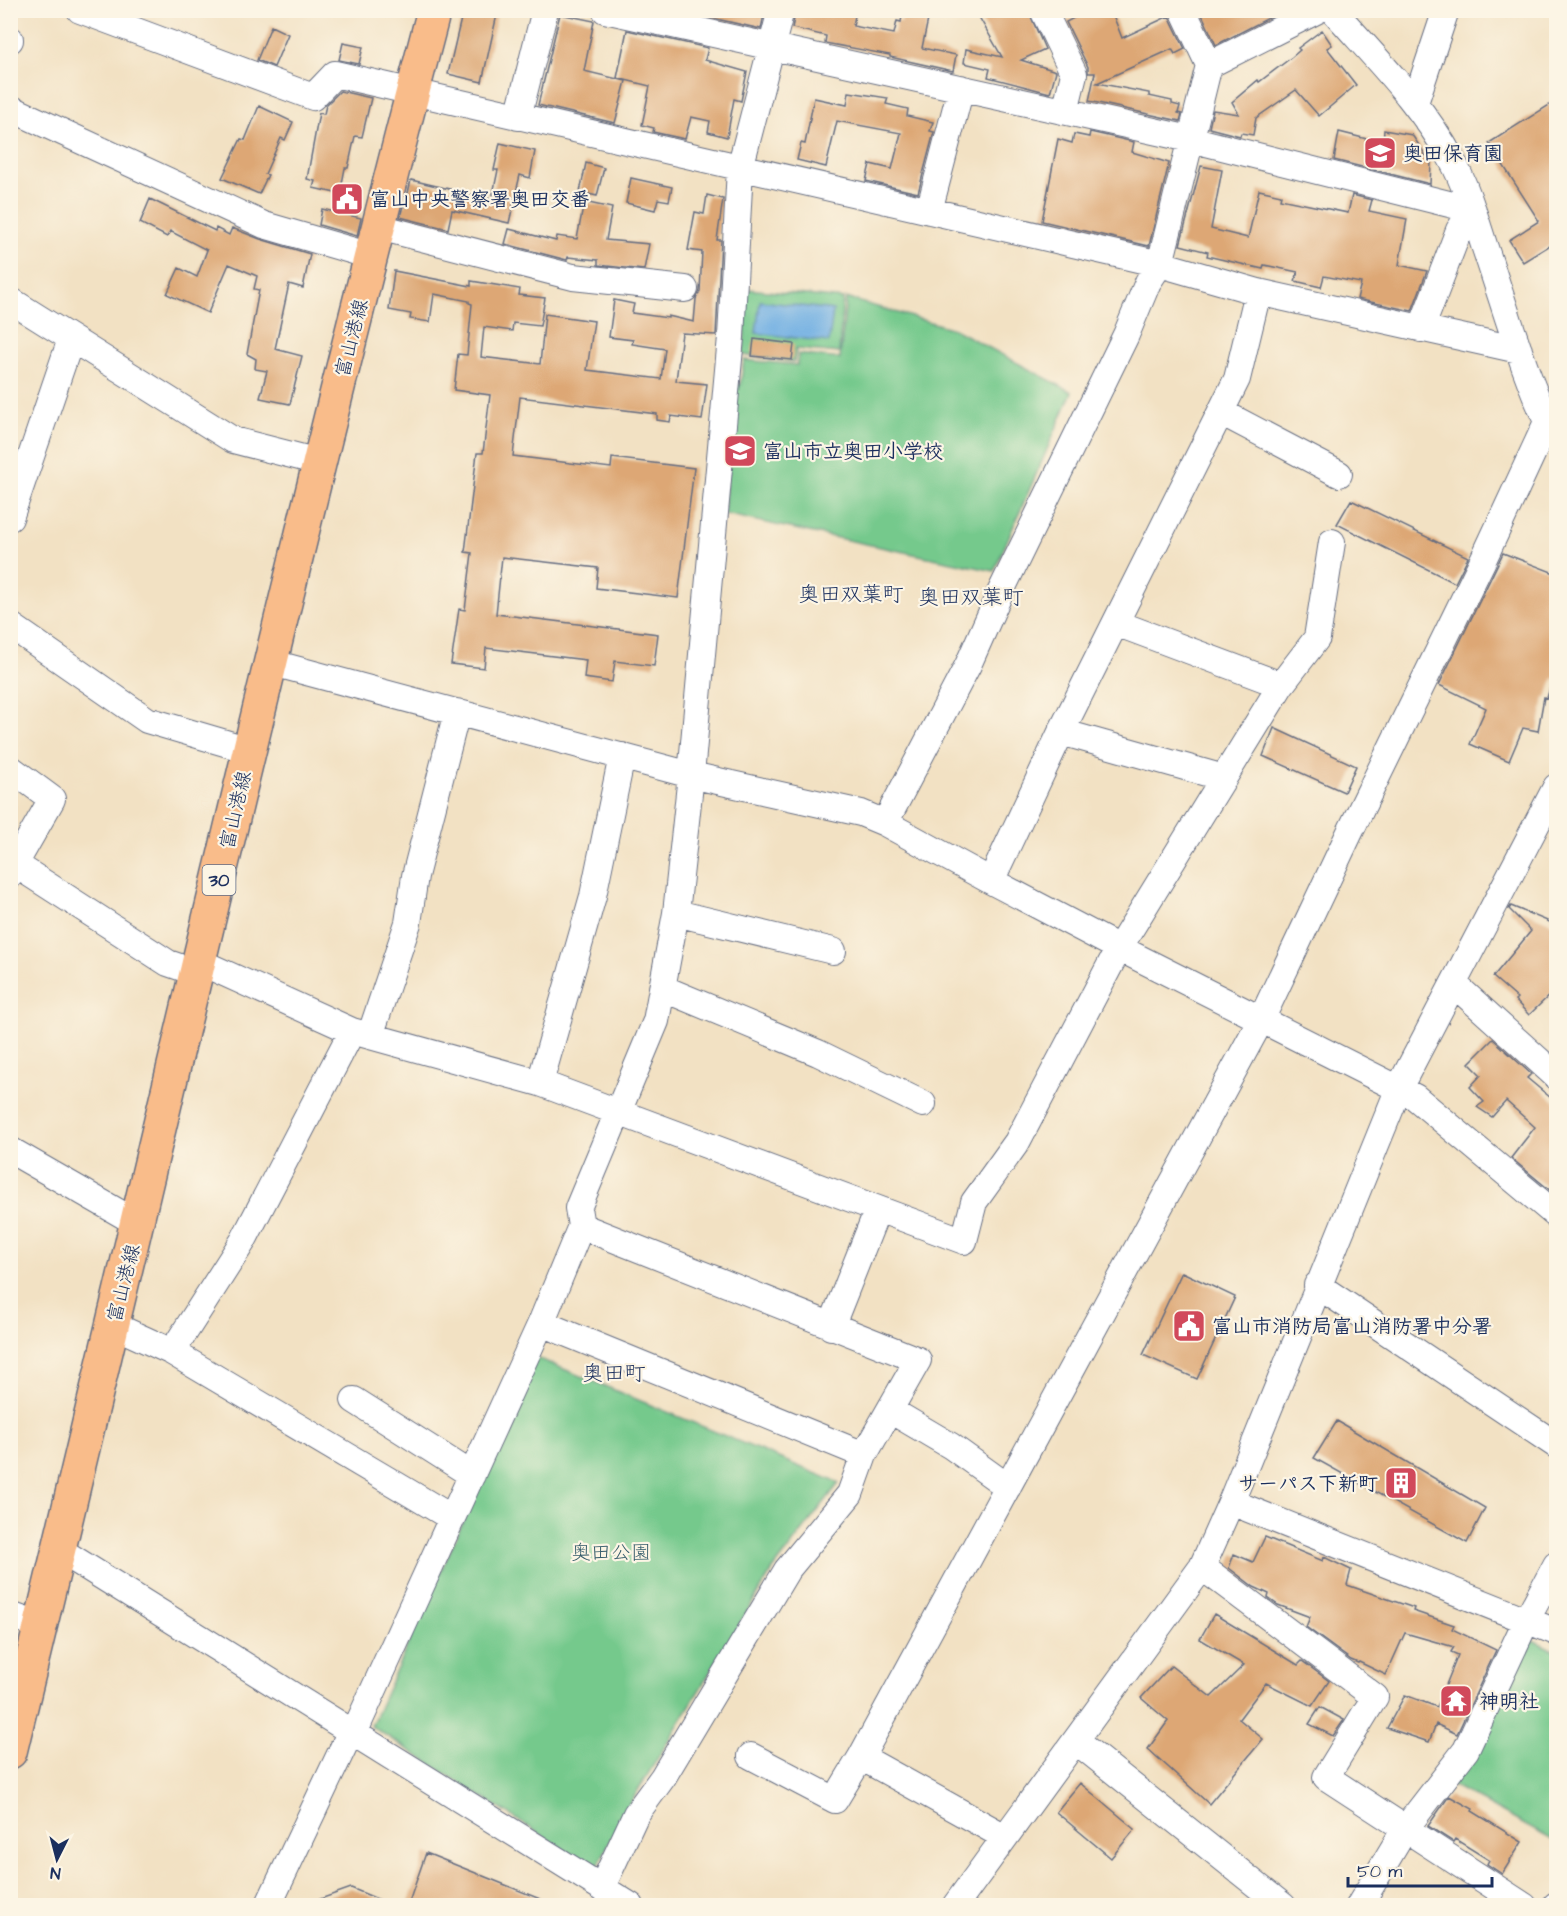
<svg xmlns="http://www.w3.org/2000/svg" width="1567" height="1916" font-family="'Architects Daughter','Klee One',sans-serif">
<rect width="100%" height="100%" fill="#fcf5e5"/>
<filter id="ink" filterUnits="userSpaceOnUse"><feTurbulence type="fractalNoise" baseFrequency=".0167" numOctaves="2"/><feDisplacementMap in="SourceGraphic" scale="12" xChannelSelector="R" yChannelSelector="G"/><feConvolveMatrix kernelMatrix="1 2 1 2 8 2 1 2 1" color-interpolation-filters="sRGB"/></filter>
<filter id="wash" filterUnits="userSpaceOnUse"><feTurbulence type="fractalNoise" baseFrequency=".008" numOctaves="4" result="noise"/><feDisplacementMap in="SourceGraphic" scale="24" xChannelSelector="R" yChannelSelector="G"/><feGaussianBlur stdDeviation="1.35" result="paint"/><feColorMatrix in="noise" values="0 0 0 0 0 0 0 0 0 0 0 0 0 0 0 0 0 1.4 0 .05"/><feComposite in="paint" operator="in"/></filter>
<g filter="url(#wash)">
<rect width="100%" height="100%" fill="#f2e1c3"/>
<path fill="#74c98c" stroke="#487c75" stroke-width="1.5" d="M748,289L843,299L839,353L796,349L794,362L743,355Z
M846,298L954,329L1072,392L994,571L724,514L733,383L740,385L744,360L797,365L798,354L840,359Z
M537,1358L839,1483L772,1571L623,1815L596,1870L371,1726Z
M1526,1637L1556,1651V1842L1448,1783Z"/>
<path fill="#6fafe3" stroke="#456fa0" stroke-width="1.5" d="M760,301L833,310L829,342L756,333Z"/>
<g id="blocks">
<path fill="#dda775" d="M463,10H498L482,82L448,74Z
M677,10H765L761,29Z
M796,10H856L853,26L894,34L897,21L901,22L903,10H930L922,48L956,55L953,71L890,57V55L825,43L826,36L792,28Z
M975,10H1028L1045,49L1021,60L1056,71L1050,93L988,77L990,69L964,63L966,49L1002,57Z
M1089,10H1111L1122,38L1169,16L1185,49L1175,54L1172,49L1097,83L1149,93V96L1172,101V104L1180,106L1178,113L1182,114L1180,121L1089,101L1095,73H1088V67L1066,22Z
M1200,10H1284L1216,45Z
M560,14L594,21L584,71L626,81L615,123L538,105Z
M271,26L288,34L274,67L257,60Z
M627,30L708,48L705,60L747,72L741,101L734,99L727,137L708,132L710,121L691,117L685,139L653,132L654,128L642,125L650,86L617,78Z
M1322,30L1332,45L1327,48L1356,85L1319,116L1296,90L1256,118L1253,135L1241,133L1240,136L1209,128L1213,110L1239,114L1232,102L1258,80L1259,82L1292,57L1300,50L1298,48Z
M343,43L363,47L359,64L339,60Z
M340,91L371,98L362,137L355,136L348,168H345L340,194L313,188L315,181L307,179L319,113L324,114L326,105Z
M849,92L888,98L886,104L908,109L907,116L933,122L930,131L934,132L918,193L866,181L870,164L892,169L901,133L837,121L826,167L797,160L801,143L805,144L814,98L847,105Z
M1557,100V241L1523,262L1509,240L1539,221L1489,143Z
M259,106L293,122L285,140L281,138L265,174L268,175L259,194L222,178L241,139L245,140Z
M1384,130L1412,135L1431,163L1430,184L1334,160L1339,132L1383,143Z
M1090,132L1134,142L1132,152L1169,163L1149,246L1042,221L1058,139L1072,143L1074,134L1089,137Z
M500,143L535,151L530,178L520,175L509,223L452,210L448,229L400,217L403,206H405L411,180L492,199L498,170H494Z
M586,163L604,168L597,196L580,192Z
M1201,166L1222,170L1211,229L1248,238L1259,190L1281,195L1280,199L1348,213L1352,195L1372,200L1369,211L1407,219L1399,265L1427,271L1412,311L1357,299L1361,283L1324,276L1321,287L1295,281L1298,272L1264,265L1263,269L1207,256L1208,252L1180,245Z
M631,178L672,187L669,201L658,199L655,210L626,203Z
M707,195L723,199L717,240H721L716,335L682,333L676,381L707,384L702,420L671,416L670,422L657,420V414L520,397L513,456L611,468L612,458L694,468L678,598L596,588L598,568L502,557L496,614L658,634L654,666L615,661L612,682L584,678L586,660L486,648L484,668L451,664L459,609L465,610L472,553L465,552L477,453H483L490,395L454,390L458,354L467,355L472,304L469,303V301L434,294L430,322L410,319L411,314L389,310L394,271L471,286V281L520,289L519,295L545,298L540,326L513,323L512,331L484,327L481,357L540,364L545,314L594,321L587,370L661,379L665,349L632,344L633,340L609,337L614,300L634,304L632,313L668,318V316L694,322L696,299L700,291L702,252L688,250L695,212L704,214Z
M150,199L215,231L216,228L229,235L232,228L260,239L310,254L303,288L289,284L275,349L302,356L290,404L260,398L267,371L255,369L256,359L247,354L259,290L254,289L257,276L229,264L208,313L167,294L179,268L197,277L207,250L170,231L167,237L140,223Z
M584,202L612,208L606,240L649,244L644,270L598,265V260L568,257L567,260L505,244L509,229L556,241L557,236L577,239Z
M322,209L361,218L357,236L319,225Z
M754,339L794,344L792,360L752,356Z
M1351,500L1468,557L1455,583L1337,524Z
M1503,553L1557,574V679L1553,678L1547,698L1544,697L1538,731L1523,728L1509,761L1470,744L1486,708L1439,685Z
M1274,728L1356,766L1344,792L1263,756Z
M1511,906L1557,925V988L1529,1015L1515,1000L1517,998L1493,977L1531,931L1509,909Z
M1493,1039L1531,1074L1527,1078L1557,1103V1196L1511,1158L1535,1127L1506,1101L1492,1117L1477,1107L1484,1102L1470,1087L1481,1075L1469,1063Z
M1182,1272L1235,1297L1197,1379L1143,1355Z
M1337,1421L1485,1508L1467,1543L1314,1458Z
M1265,1537L1323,1561L1324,1557L1351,1570L1347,1585L1414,1608L1413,1611L1454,1625L1452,1629L1496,1650L1457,1734L1436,1724L1429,1742L1387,1728L1405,1695L1437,1707L1458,1655L1451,1652L1454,1647L1405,1633L1386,1675L1359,1662L1358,1663L1351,1660L1306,1627L1310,1617L1278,1605L1268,1598L1269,1594L1254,1587L1229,1568L1234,1554L1253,1562Z
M1214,1614L1298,1665L1302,1661L1329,1681L1312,1706L1266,1683L1239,1719L1263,1739L1209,1804L1148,1749L1168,1721L1141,1698L1171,1666L1211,1697L1244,1665L1200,1639Z
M1320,1707L1344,1720L1333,1736L1309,1724Z
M1080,1783L1135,1829L1111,1858L1056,1812Z
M1449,1796L1473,1809L1472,1811L1522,1842L1502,1874L1487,1864L1489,1860L1455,1839L1453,1842L1428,1826Z
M426,1853L555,1905H408Z
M351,1888L392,1905H309V1903Z"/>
</g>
</g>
<g filter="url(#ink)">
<use href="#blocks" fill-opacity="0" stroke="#666d81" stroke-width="1.5"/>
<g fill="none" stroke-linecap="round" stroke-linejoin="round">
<g stroke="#666d81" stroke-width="28">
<path id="minor" d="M80,10L313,97L335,74L1160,264L1258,292L1519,350
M605,10L1190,139L1473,210L1459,230L1421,329
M1043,10L1074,74L1065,111
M1333,10C1375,58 1422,104 1452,160C1466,186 1475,217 1484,245C1506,309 1524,377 1555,438
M10,39V40
M1209,65L1318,10
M1415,103L1446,10
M10,108L264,225L371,256
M518,117L545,10
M929,211L961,88
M379,227L573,277L685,289
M10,300L233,440L319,462
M1221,412L1339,474
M10,518L71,339
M1116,623L1281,685
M10,625L147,720L249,750
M269,662L691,775L861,813L885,823L991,881L1119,948L1415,1097L1556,1215
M1061,732L1224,778
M10,768L52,799L15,864L10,875
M885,823L968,665L1000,593L1126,335L1148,282L1160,264L1209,65L1183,10
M10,861L168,963L197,973
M991,881L1061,732L1237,379L1258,292
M676,913L833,951
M200,962L352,1031L540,1083L964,1241L974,1202L1017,1142L1119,948L1281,685L1317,638L1332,542
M1454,984L1556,1076
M662,988L818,1053L923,1104
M370,1036L408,923L415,876L457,712
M540,1083L593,896L622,756
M10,1150L137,1223
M581,1226L918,1360L864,1455L850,1494L787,1570L663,1777L636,1814L602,1887
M1317,1285L1556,1445
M541,1323L864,1455
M113,1325L172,1352L243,1241L352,1031
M831,1327L878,1209
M172,1352L452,1518
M354,1400L472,1475
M890,1410L951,1446L1008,1487
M1231,1502L1556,1632
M58,1549L631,1906
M1202,1567L1375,1697L1326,1777L1524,1906
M10,1615L41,1626
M354,1733L541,1323L581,1226L578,1208L656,1021L676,913L691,775L731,337L740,168L781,10
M1076,1741L1283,1906
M751,1756L835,1800L861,1757
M1005,1837L861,1757L1261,1020L1349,834L1483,560L1547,422
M268,1906L351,1731
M955,1906L1202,1567L1231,1502L1399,1088L1556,787
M1359,1906L1405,1829L1466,1750L1527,1619L1556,1565
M1556,1906V1905"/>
</g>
<g stroke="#666d81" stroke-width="36">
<path id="major" d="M10,1752C151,1171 283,588 434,10"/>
</g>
<use href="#minor" stroke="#fff" stroke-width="26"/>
<use href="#major" stroke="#f9bc8a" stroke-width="33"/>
</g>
</g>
<defs>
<g id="school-square" transform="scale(1.725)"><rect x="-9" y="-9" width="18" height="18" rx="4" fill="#d1495b" stroke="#fcf5e5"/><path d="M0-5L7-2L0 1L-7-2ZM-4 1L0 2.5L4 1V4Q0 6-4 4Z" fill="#fff"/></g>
<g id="civic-square" transform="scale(1.725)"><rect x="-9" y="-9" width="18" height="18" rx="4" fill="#d1495b" stroke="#fcf5e5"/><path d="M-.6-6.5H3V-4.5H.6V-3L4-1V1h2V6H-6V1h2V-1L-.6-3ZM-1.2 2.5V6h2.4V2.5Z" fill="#fff"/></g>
<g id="building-square" transform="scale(1.725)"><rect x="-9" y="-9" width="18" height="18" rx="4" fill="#d1495b" stroke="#fcf5e5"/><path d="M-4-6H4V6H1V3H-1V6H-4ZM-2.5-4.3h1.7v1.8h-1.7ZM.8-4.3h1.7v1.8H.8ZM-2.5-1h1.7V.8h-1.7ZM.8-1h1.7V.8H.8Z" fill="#fff"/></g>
<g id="temple-square" transform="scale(1.725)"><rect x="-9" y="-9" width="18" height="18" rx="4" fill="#d1495b" stroke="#fcf5e5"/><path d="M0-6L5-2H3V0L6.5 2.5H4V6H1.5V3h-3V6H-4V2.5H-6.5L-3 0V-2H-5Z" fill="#fff"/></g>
</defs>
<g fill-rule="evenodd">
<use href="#school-square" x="1380" y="153"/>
<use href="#civic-square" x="347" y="199"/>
<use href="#school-square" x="740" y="451"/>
<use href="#civic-square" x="1189" y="1326"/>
<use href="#building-square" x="1401" y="1483"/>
<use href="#temple-square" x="1456" y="1701"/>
</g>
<g text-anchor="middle" stroke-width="4.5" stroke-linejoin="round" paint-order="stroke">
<rect fill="#fcf5e5" stroke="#5e6a86" stroke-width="1.5" x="202.5" y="865" width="33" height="30" rx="4.5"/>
<g font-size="18" font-weight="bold" fill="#1b2f5e">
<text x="219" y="886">30</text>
</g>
<g font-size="20" font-weight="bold" fill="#1b2f5e" stroke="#fcf5e5" text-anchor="start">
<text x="1403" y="160">奥田保育園</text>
<text x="370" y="206">富山中央警察署奥田交番</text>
<text x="763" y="458">富山市立奥田小学校</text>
<text x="1212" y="1333">富山市消防局富山消防署中分署</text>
<text x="1378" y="1490" text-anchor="end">サーパス下新町</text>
<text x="1479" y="1708">神明社</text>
</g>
<g font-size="20" fill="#1b2f5e" stroke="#fcf5e5">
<text transform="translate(351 338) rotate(-76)" y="7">富山港線</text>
<text transform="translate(235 810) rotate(-77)" y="7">富山港線</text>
<text transform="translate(123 1283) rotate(-76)" y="7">富山港線</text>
</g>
<g font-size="20" fill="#365d6c" stroke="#fcf5e5">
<text x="611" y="1559">奥田公園</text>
</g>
<g font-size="21" fill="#1b2f5e" stroke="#fcf5e5">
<text x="851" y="601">奥田双葉町</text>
<text x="971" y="604">奥田双葉町</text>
<text x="614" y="1380">奥田町</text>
</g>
</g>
<rect width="1567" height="1916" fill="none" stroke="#fcf5e5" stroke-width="36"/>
<g transform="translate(57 1859) rotate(186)" stroke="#fcf5e5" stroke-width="4.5" paint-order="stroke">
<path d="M0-4.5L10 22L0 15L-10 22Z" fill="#1b2f5e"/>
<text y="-9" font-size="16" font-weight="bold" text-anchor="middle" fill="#1b2f5e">N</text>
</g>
<path d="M1348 1877v9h144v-9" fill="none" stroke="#1b2f5e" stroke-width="3"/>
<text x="1357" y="1877" font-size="18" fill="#1b2f5e" stroke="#fcf5e5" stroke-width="4.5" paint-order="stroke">50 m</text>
</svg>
